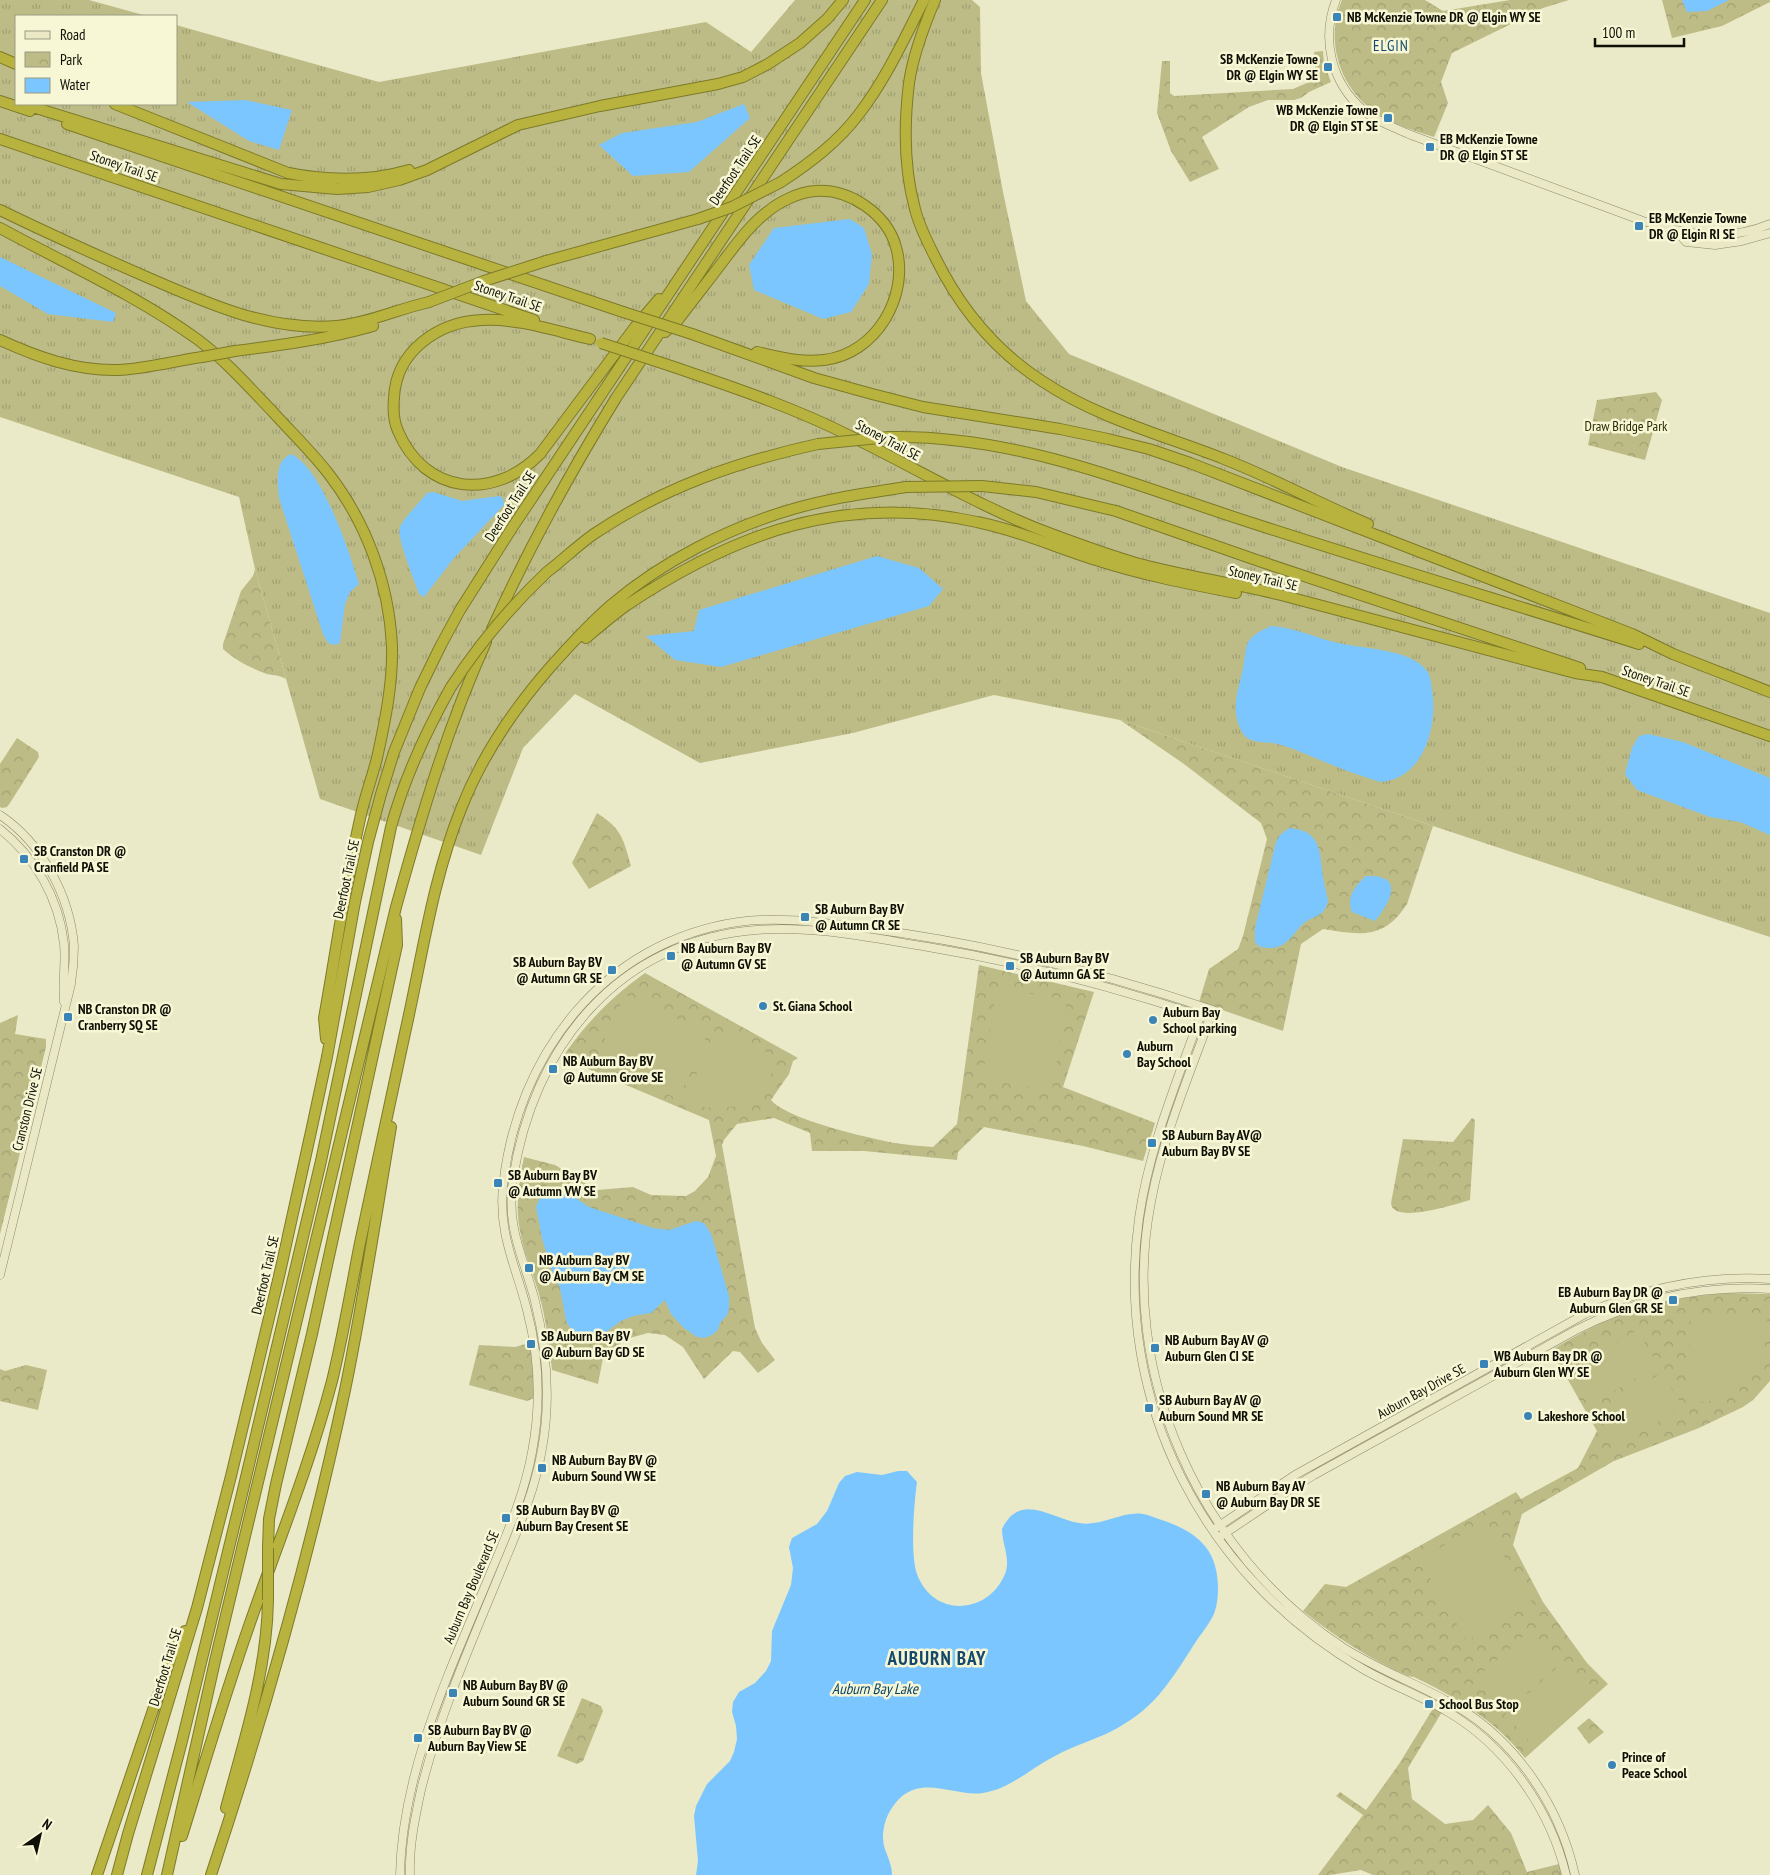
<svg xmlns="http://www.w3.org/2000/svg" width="1770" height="1875" font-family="'PT Sans Narrow',sans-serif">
<defs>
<pattern id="grass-tufts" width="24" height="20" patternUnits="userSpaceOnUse" patternTransform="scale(1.25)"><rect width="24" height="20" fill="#bdbc86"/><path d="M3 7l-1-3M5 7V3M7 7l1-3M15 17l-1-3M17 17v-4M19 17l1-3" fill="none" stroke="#a1a072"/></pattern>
<pattern id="park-crowns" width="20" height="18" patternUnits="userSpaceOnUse" patternTransform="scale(1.25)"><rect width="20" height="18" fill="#bdbc86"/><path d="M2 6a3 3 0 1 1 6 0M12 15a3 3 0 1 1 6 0" fill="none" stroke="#a1a072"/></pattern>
</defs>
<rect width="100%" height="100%" fill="#eaeac9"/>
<path fill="url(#grass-tufts)" d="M0,0H89L147,16H16V104H176V25L379,82L706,22L751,52L795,0H972L980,7L981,73L1003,192L1026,301L1069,354L1342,467L1770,613V937L1433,826L1120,720L994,695L853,733L700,763L575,694L523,748L481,855L320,799L255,569L239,497L0,417Z"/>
<path fill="url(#park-crowns)" d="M1342,0H1425L1443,11L1510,0H1569L1543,8L1452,53L1441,82L1448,103L1434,137C1415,131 1395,125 1378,114C1340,91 1324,40 1342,0Z
M1662,0H1770V2L1722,26L1672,38Z
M1323,51L1324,63L1331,82L1309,92L1301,98L1294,100H1268L1249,107L1202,137L1219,169L1190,182L1171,151L1157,113L1162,61H1170V93L1174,96L1293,89L1316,79L1314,52Z
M1656,392L1662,400L1645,460L1588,445L1597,400Z
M255,569L286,679C278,674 272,676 264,673C249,667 235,660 223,649V644L241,591L253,576Z
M1120,720L1433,826L1407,904C1384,940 1360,935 1323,929L1301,944L1283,1031L1199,1002L1209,969L1238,949L1243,936L1267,839L1261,823L1184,764Z
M17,738L38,752L39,757L10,803L7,807L2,808L0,807V764Z
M597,813C622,829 623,838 631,866L589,889L572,863Z
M979,965L1094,992L1063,1087L1155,1123L1143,1161L1083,1146L984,1127L958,1152L957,1160L864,1151H812L810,1133L774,1118L737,1124L724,1140L722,1145L755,1328L762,1343L775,1360L758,1373L740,1352L733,1351L704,1379L683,1347L665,1335L648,1333L626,1339L603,1358L598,1384L552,1370C549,1344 546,1319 539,1294C533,1273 523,1252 520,1231C515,1206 519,1182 524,1157L555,1165L597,1190L633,1187L651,1195L686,1196L695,1191L708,1177L716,1156L709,1120L562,1058C585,1024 611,997 645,973L798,1058L793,1061L789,1074L771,1100C786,1119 868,1138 895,1143C907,1145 921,1146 933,1147L957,1124Z
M18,1015L15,1034L46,1039V1047L0,1234V1023Z
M1472,1118L1475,1120L1470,1200C1456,1204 1392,1225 1391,1203L1403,1139L1453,1142Z
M1728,1293L1770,1294V1381L1753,1400L1743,1407L1699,1428L1614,1461L1522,1514L1513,1545L1543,1602L1587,1663L1608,1684L1525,1758C1496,1721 1456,1697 1414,1677L1407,1676C1369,1658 1335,1637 1303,1611L1325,1584L1346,1587L1516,1492L1521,1499L1578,1468L1597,1431L1551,1350C1572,1338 1593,1326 1616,1316C1652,1301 1690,1296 1728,1293Z
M532,1342L534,1360V1398L527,1401L469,1385L479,1345L515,1347Z
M26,1365L47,1370L38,1410L0,1401V1369L5,1371Z
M582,1698L601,1706L603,1711L583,1761L577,1764L557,1756Z
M1434,1707L1442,1712L1408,1768L1412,1799L1445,1824L1473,1820L1488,1805L1511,1833L1527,1872L1559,1864L1562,1875H1373L1361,1870L1330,1875H1318L1363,1815L1336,1796L1340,1792L1366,1810L1399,1764Z
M1589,1718L1604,1732L1589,1744L1577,1728Z"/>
<path fill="#bdbc86" d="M997,988L1067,1000L1052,1091L982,1079Z
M625,995L708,1033L678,1099L595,1061Z
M718,1031L777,1057C768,1101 726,1121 686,1100L714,1032Z
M1698,1314L1767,1318C1770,1369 1737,1406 1687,1402L1691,1319Z
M1637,1330L1658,1365L1594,1403L1574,1369Z
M1662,1373L1683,1407L1619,1446L1598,1411Z
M1484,1522L1532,1603L1467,1641L1419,1560Z
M1531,1630L1559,1661L1503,1711L1475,1679Z
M1561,1664L1590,1696L1534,1746L1505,1714Z"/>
<path fill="#7bc6fe" d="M1682,0H1729L1707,11L1687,12Z
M245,100L292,110L279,150L249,141L187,102Z
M744,104L750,118L689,172L633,176L599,145L622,133L697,122Z
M850,219L864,228L872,254L869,284L851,312L823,319L754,290L749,265L774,228Z
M0,257L116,313L113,322L48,314L0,286Z
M291,454C322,468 350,553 359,584L350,592L345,604L340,643L335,645L328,643L323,634L279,498C278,483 274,461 291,454Z
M433,492L462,501L499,496L503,498L504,505L454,558L424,597L419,594C415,581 396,537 400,527C403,519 421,501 427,493Z
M877,556L919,568L943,589L929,606L721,667L675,660L646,636L694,631L699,610Z
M1271,626C1295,628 1311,636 1334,642C1359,649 1411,648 1427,671C1431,676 1431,684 1432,690C1438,726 1424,779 1380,782C1363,776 1346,771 1330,764C1311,757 1293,747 1273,743C1262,742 1248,743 1242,732C1231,711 1237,694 1242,673C1249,644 1240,640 1271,626Z
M1648,734L1683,742L1770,778V835L1740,822L1710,817L1637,790L1625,774L1632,748L1639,736Z
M1289,828C1317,830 1320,846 1322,870C1323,880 1326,891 1328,901C1324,918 1313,915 1303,924C1295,931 1290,942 1280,946C1273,949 1267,948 1260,947L1255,942V928L1276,842L1280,835Z
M1366,876C1371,876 1378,876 1383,878C1402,885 1383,912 1375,921L1352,912C1346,897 1355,886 1366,876Z
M551,1188L560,1189L567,1192L589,1207L653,1228L669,1230L696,1221L704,1223L711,1234L729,1296V1309L727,1315L720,1323L718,1330L712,1335L704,1338L697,1337L684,1328L671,1314L665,1300L651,1313L633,1316L621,1321L602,1335L592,1339L579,1336L575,1333L568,1325L566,1320L560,1288L550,1266L542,1238L536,1207L539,1200Z
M898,1471H907L917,1482C914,1503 910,1555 917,1574C933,1618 988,1615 1005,1574C1011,1559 1002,1544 1002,1529C1020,1491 1052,1519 1079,1523C1103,1527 1121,1511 1143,1514C1150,1515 1158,1519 1165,1521C1198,1533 1218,1550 1218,1588C1218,1597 1217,1609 1212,1618C1207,1627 1200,1635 1195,1643C1168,1685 1154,1710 1108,1733C1090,1741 1071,1747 1055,1756C1031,1768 1010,1789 983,1793C956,1797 926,1776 901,1797C888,1809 880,1828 884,1846C887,1856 892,1864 892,1875H696L698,1861L694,1816L696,1806L707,1784L730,1761L734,1752L737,1739L736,1726L732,1712L733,1702L739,1692L755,1683L766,1671L771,1661L772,1631L791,1585L793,1568L789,1547L792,1538L817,1524L827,1511L839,1483L845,1476L857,1472L882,1475Z"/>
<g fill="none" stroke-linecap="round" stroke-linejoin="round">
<g stroke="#8a8a6c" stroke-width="9">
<path id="secondary" d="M1336,0C1321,39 1331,82 1363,110C1376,121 1395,128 1411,135L1643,221C1687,234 1725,243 1770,224
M1677,231L1686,242L1715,245L1742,241L1770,233
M0,815C42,843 70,896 74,946C74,959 73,971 71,984L0,1275
M0,829C35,857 59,898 64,944C66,963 62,982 64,1002
M1202,1011C1178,1079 1149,1147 1139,1218C1113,1402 1204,1577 1363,1669C1391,1685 1421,1696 1448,1712C1507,1747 1550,1809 1566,1875
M1216,1528L1295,1475L1585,1314C1644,1288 1705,1275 1770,1279
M1221,1536L1288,1491L1314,1475L1576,1330C1637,1299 1701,1285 1770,1289
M400,1875C402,1772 449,1673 488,1579C505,1538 524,1497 532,1452C541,1405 539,1356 527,1310C516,1266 498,1234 503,1186C517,1055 603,942 738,922C781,916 823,923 865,928C983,943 1100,972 1213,1010C1190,1073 1163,1136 1151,1202C1118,1372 1199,1554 1344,1648C1377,1669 1413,1682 1447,1701C1513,1736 1559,1803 1575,1875
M410,1875C409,1846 415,1818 421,1790C440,1713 472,1641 502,1568C518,1529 535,1491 542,1449C551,1400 547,1350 535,1301C523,1255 506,1229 513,1179C533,1047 617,941 756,930C813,925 872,938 928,947C1024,963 1118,988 1210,1019"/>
</g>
<g stroke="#7d7a2a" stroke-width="12">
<path id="highway" d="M935,0C924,26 913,55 909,83C904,124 904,169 915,209C919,226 927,241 935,257C960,308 994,350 1042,381C1097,418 1163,435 1224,459C1273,478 1320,504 1368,524
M0,57L16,64
M0,101L30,111
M23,104L281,184L337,189L368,187L399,180L427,170L518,125L600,106L718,84L743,77L768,64L800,43L827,19L843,0
M115,104L288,173C329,181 368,182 409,170
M67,124L623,312
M0,139L534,320
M781,182C810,163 838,142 859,114C886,79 904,39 924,0
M0,210C47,233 94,254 142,275C204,302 268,332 337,326C369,323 398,309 429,302
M0,228C66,264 136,295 197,339C225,360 248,386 272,411C290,431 311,451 328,473C366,522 389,583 392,646C393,683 385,722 377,758C372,778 364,799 360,819C345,885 336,952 324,1018L326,1039
M546,261L698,219
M665,332L678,320C693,300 709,280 724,260C737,243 750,225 767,212C779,202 799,192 815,191C849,188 887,214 896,247C910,296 876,354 824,360C801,363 780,357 757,352
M692,334L814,378L872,394L923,407L1060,429L1108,439L1149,449L1190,463L1632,634L1673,654L1770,692
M590,339C555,331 518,318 482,320C438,322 396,351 394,398C393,409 393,420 398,431C425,495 494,501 540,454L635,327L659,299
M0,340C37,357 76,371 118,370C146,369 174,361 202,357
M235,351C282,345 328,339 373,326
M671,366C732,387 793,407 850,436C918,469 983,509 1054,535C1081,545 1108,555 1136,563C1184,576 1233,583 1281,595C1379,621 1477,647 1575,673L1602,677L1770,736
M889,437C1015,434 1131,484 1249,522C1379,564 1509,603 1639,644
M982,486L1036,492L1116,511L1262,562L1580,668
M547,572C563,560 578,545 594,534C664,487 737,462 818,444
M492,629C528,549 570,473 616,398L882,0
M586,638C599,627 613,615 627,605C736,532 846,493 977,522C1018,530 1057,548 1096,560C1142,575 1189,584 1236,593
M268,1548L269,1519L276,1484L312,1334L397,945L396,919
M226,1808C244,1741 267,1671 268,1600
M182,1836C204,1765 225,1694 250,1623C278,1543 310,1464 332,1381C343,1336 351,1289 360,1243C375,1173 390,1103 405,1033C422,958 432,881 461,809C482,755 515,707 553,664C572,643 590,623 611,605C663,561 728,528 793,509C830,498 868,493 906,487
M97,1875L171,1657L185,1631
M117,1875L128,1834L197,1608L231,1476L280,1272L312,1127L327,1057L355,902L368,842L381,794L394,752L420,688L441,645L460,610L512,528L865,0
M147,1875L182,1741L242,1494L321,1161L391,827C405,776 425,733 451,687
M167,1875L215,1661L396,907C421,817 447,728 486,642
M211,1875C264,1716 310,1555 345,1390C363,1303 376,1215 391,1127"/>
</g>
<use href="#secondary" stroke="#eae8c5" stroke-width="8"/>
<use href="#highway" stroke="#b8b33e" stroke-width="10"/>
<g stroke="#7d7a2a" stroke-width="12" stroke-linecap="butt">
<path id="highway-bridge" d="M698,219L732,207L781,182
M429,302L484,281L546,261
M623,312L692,334
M601,343L671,366
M202,357L235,351
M818,444L889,437
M906,487L982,486
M451,687C479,644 510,607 547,572
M268,1600V1548"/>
</g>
<use href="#highway-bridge" stroke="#b8b33e" stroke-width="10"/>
</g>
<g fill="#3b84b8" stroke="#f7f7d6" stroke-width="2">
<rect x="1332" y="12" width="10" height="10" rx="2.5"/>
<rect x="1323" y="62" width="10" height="10" rx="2.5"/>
<rect x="1383" y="113" width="10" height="10" rx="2.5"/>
<rect x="1425" y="142" width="10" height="10" rx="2.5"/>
<rect x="1634" y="221" width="10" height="10" rx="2.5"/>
<rect x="19" y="854" width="10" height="10" rx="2.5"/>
<rect x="800" y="912" width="10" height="10" rx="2.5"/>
<rect x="666" y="951" width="10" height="10" rx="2.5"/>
<rect x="1005" y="961" width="10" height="10" rx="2.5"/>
<rect x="607" y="965" width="10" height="10" rx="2.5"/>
<circle cx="763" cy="1006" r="5"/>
<rect x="63" y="1012" width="10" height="10" rx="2.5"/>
<circle cx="1153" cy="1020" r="5"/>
<circle cx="1127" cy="1054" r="5"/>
<rect x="548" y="1064" width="10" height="10" rx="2.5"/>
<rect x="1147" y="1138" width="10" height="10" rx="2.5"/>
<rect x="493" y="1178" width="10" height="10" rx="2.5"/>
<rect x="524" y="1263" width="10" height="10" rx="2.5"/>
<rect x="1668" y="1295" width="10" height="10" rx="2.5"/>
<rect x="526" y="1339" width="10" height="10" rx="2.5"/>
<rect x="1150" y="1343" width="10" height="10" rx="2.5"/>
<rect x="1479" y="1359" width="10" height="10" rx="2.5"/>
<rect x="1144" y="1403" width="10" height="10" rx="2.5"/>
<circle cx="1528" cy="1416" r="5"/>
<rect x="537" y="1463" width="10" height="10" rx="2.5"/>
<rect x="1201" y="1489" width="10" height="10" rx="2.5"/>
<rect x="501" y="1513" width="10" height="10" rx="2.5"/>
<rect x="448" y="1688" width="10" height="10" rx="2.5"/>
<rect x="1424" y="1699" width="10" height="10" rx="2.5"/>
<rect x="413" y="1733" width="10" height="10" rx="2.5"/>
<circle cx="1612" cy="1765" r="5"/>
</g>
<g text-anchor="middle" stroke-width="5" stroke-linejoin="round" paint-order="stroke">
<g font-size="14" font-weight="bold" fill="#0f0f05" stroke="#f7f7d6" text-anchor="start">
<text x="1347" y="22">NB McKenzie Towne DR @ Elgin WY SE</text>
<text x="1318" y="64" text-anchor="end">SB McKenzie Towne<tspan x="1318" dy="16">DR @ Elgin WY SE</tspan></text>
<text x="1378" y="115" text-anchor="end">WB McKenzie Towne<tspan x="1378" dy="16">DR @ Elgin ST SE</tspan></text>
<text x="1440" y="144">EB McKenzie Towne<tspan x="1440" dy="16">DR @ Elgin ST SE</tspan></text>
<text x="1649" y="223">EB McKenzie Towne<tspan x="1649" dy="16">DR @ Elgin RI SE</tspan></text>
<text x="34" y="856">SB Cranston DR @<tspan x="34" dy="16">Cranfield PA SE</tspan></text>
<text x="815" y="914">SB Auburn Bay BV<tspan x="815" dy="16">@ Autumn CR SE</tspan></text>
<text x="681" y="953">NB Auburn Bay BV<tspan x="681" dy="16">@ Autumn GV SE</tspan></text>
<text x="1020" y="963">SB Auburn Bay BV<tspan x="1020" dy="16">@ Autumn GA SE</tspan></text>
<text x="602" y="967" text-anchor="end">SB Auburn Bay BV<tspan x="602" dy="16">@ Autumn GR SE</tspan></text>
<text x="773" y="1011">St. Giana School</text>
<text x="78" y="1014">NB Cranston DR @<tspan x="78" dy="16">Cranberry SQ SE</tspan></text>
<text x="1163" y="1017">Auburn Bay<tspan x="1163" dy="16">School parking</tspan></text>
<text x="1137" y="1051">Auburn<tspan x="1137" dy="16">Bay School</tspan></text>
<text x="563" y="1066">NB Auburn Bay BV<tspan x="563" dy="16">@ Autumn Grove SE</tspan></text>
<text x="1162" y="1140">SB Auburn Bay AV@<tspan x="1162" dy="16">Auburn Bay BV SE</tspan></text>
<text x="508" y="1180">SB Auburn Bay BV<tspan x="508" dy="16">@ Autumn VW SE</tspan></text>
<text x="539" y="1265">NB Auburn Bay BV<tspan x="539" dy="16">@ Auburn Bay CM SE</tspan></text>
<text x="1663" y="1297" text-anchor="end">EB Auburn Bay DR @<tspan x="1663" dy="16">Auburn Glen GR SE</tspan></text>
<text x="541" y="1341">SB Auburn Bay BV<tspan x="541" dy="16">@ Auburn Bay GD SE</tspan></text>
<text x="1165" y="1345">NB Auburn Bay AV @<tspan x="1165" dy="16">Auburn Glen CI SE</tspan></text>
<text x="1494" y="1361">WB Auburn Bay DR @<tspan x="1494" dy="16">Auburn Glen WY SE</tspan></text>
<text x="1159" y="1405">SB Auburn Bay AV @<tspan x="1159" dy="16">Auburn Sound MR SE</tspan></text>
<text x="1538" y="1421">Lakeshore School</text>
<text x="552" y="1465">NB Auburn Bay BV @<tspan x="552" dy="16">Auburn Sound VW SE</tspan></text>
<text x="1216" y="1491">NB Auburn Bay AV<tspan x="1216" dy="16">@ Auburn Bay DR SE</tspan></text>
<text x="516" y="1515">SB Auburn Bay BV @<tspan x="516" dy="16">Auburn Bay Cresent SE</tspan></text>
<text x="463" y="1690">NB Auburn Bay BV @<tspan x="463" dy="16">Auburn Sound GR SE</tspan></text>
<text x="1439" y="1709">School Bus Stop</text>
<text x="428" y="1735">SB Auburn Bay BV @<tspan x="428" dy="16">Auburn Bay View SE</tspan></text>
<text x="1622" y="1762">Prince of<tspan x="1622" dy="16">Peace School</tspan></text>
</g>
<g font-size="14" fill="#0f0f05" stroke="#f7f7d6">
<text transform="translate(124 166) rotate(19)" y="5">Stoney Trail SE</text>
<text transform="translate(735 170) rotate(-56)" y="5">Deerfoot Trail SE</text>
<text transform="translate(508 296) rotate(19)" y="5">Stoney Trail SE</text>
<text transform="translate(888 440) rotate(28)" y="5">Stoney Trail SE</text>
<text transform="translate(510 506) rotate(-57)" y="5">Deerfoot Trail SE</text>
<text transform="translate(1263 578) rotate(13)" y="5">Stoney Trail SE</text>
<text transform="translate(1656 681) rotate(19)" y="5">Stoney Trail SE</text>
<text transform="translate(346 879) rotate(-78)" y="5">Deerfoot Trail SE</text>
<text transform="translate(27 1109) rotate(-76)" y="5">Cranston Drive SE</text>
<text transform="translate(265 1275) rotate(-77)" y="5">Deerfoot Trail SE</text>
<text transform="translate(1421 1391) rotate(-29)" y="5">Auburn Bay Drive SE</text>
<text transform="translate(471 1587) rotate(-67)" y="5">Auburn Bay Boulevard SE</text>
<text transform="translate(165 1667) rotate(-73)" y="5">Deerfoot Trail SE</text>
</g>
<g font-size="14" fill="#2c2b04" stroke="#f7f7d6">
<text x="1626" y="431">Draw Bridge Park</text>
</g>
<g font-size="15" letter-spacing="1" fill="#15496c" stroke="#f7f7d6">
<text x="1391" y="51">ELGIN</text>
</g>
<g font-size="15" font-style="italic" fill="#094468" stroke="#f7f7d6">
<text x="875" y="1694">Auburn Bay Lake</text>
</g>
<g font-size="19" font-weight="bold" letter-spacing="1" fill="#15496c" stroke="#f7f7d6">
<text x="937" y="1665">AUBURN BAY</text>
</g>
</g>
<rect x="15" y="15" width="162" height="90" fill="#f7f7d6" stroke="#9a9a82"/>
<rect x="25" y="31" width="25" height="8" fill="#eae8c5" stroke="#9a9a82"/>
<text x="60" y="40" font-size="15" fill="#0f0f05">Road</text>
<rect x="25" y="52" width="25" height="15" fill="url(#park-crowns)" stroke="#9a9a82"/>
<text x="60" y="65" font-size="15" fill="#0f0f05">Park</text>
<rect x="25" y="78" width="25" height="15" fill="#7bc6fe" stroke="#9a9a82"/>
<text x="60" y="90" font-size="15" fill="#0f0f05">Water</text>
<g transform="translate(40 1835) rotate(34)" stroke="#f7f7d6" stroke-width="4" paint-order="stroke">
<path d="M0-4L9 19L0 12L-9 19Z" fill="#0f0f05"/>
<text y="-8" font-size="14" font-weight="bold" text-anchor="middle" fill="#0f0f05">N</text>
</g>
<path d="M1595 38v8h89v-8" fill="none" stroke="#0f0f05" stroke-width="2.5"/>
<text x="1602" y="38" font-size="15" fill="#0f0f05" stroke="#f7f7d6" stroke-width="4" paint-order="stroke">100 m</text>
</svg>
